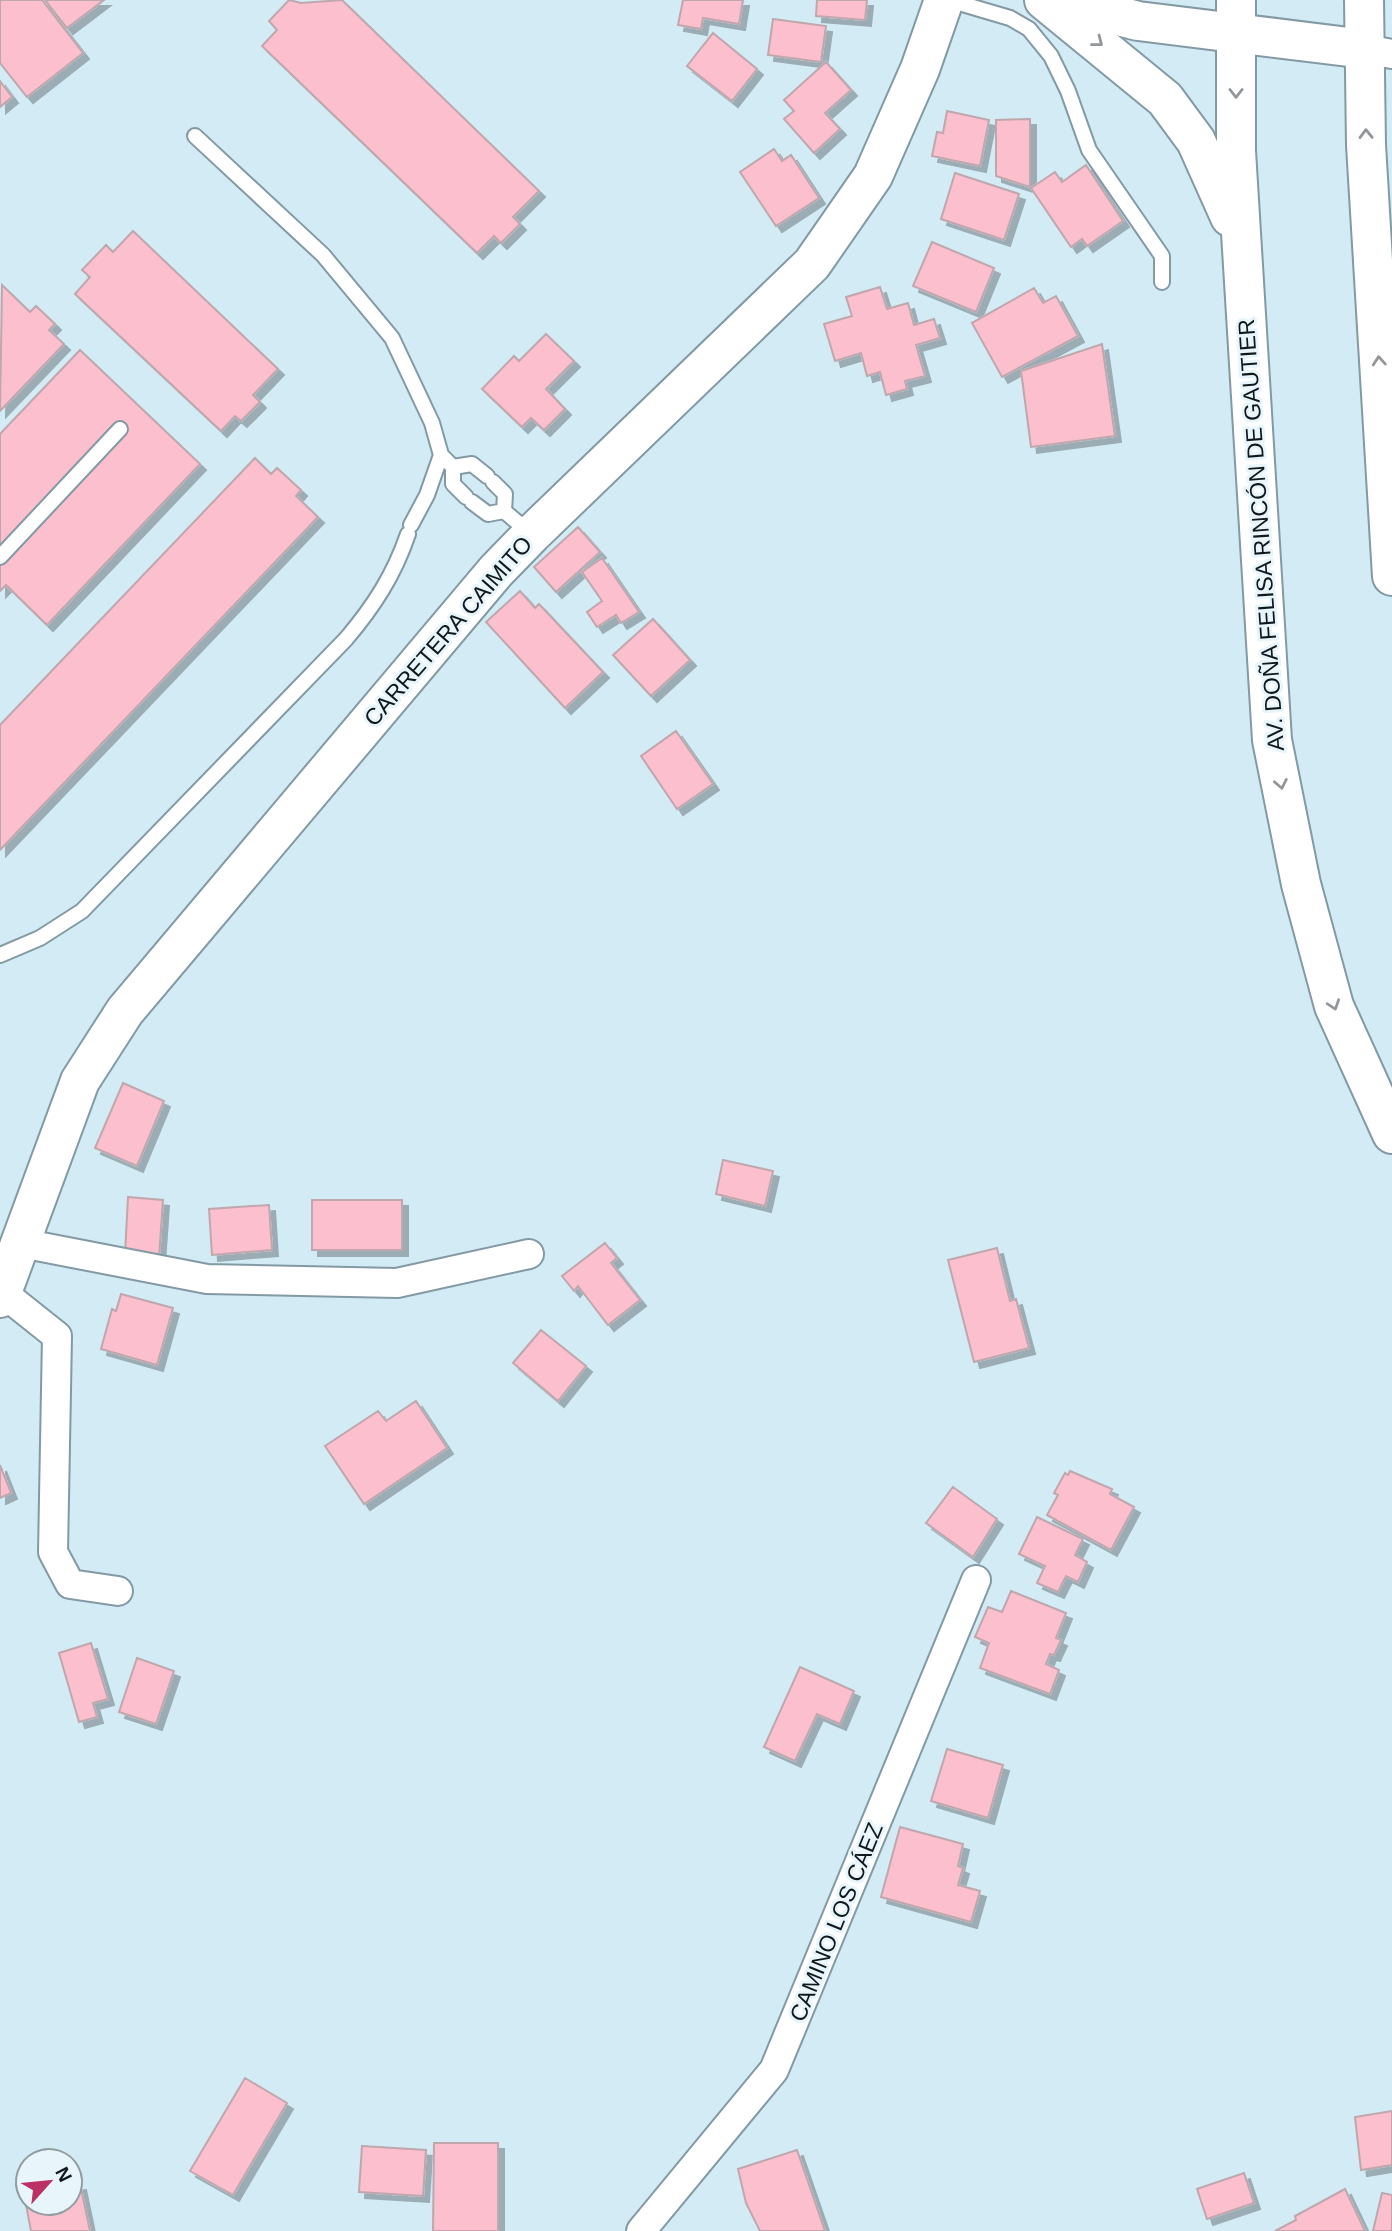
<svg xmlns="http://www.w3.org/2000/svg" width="1392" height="2231" font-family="Helvetica,sans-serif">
<defs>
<filter id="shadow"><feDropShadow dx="6" dy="6" stdDeviation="0" flood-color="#0004"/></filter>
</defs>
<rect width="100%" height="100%" fill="#d3ebf5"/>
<path fill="#fbbfce" stroke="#bfa7ad" stroke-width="2" filter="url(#shadow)" d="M0,0H42L83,53L27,97L0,63Z
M45,0H104L67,28Z
M289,0L301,3L342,0L539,191L513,217L520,224L501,243L494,236L477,253L262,46L277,30L269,21Z
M683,0H743L739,24L703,18L701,29L678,25Z
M817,0H867L865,20L816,16Z
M773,19L826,26L821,62L768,55Z
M713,33L757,69L732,101L687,66Z
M826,62L851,90L825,113L840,129L814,153L784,119L794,111L784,100Z
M0,81L12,97L0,107Z
M947,111L989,120L980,166L932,156L937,132L943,133Z
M1030,119V187L996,176V120Z
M774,149L782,161L791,155L819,198L776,226L740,172Z
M1086,165L1123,221L1087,246L1082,239L1071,247L1031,188L1055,172L1062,182Z
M955,173L1019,194L1004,240L941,219Z
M133,231L278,369L253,395L260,402L241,421L235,416L221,431L75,294L90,277L82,270L106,245L113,252Z
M932,242L994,268L976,312L913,286Z
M2,285L30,312L36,306L55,324L49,330L64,344L0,411Z
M880,287L887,309L908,303L914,325L934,319L940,338L916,345L925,376L905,381L907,389L886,395L880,372L867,376L861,353L835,361L824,324L852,316L846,297Z
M1034,288L1043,303L1056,296L1078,336L1002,377L972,323Z
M546,334L574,361L546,389L565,409L544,430L531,418L522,427L482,389L514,356L519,361Z
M1102,344L1115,436L1031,447L1021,371Z
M80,350L200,464L47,625L6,585L0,591V434Z
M255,458L271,474L277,468L301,490L296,496L318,517L0,850V725Z
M578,527L600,552L556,592L534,567Z
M602,558L639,612L621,623L616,615L597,627L587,612L602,601L582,572Z
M520,591L535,608L539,604L603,672L565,708L486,622Z
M653,619L690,660L651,696L613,655Z
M676,731L713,784L677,809L641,756Z
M123,1083L164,1101L137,1166L95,1148Z
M723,1160L773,1171L765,1206L716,1194Z
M128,1197L163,1200L159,1257L125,1254Z
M312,1200H402V1250H312Z
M269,1205L272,1250L212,1255L209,1209Z
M605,1243L617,1258L611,1263L640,1300L608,1325L578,1286L574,1291L562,1276Z
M997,1248L1010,1301L1016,1299L1029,1348L974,1362L948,1260Z
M121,1294L173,1308L157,1365L101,1349L112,1309L116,1311Z
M541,1330L586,1366L558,1401L513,1363Z
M416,1401L447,1448L364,1504L325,1446L378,1411L386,1421Z
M0,1465L11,1493L0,1498Z
M1070,1471L1112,1489L1110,1494L1134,1507L1111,1550L1047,1515L1058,1495L1054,1493L1065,1473L1068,1475Z
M953,1487L997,1519L973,1557L926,1523Z
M1037,1517L1083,1539L1075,1555L1087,1562L1078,1582L1066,1576L1058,1592L1037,1583L1045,1566L1019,1554Z
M1011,1591L1066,1613L1056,1638L1061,1640L1054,1655L1050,1654L1046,1664L1059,1670L1050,1694L980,1668L989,1643L975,1637L988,1607L1002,1612Z
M91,1643L108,1699L93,1703L97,1717L79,1722L59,1653Z
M137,1658L174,1671L156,1724L119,1712Z
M800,1667L854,1691L840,1724L817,1714L795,1761L764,1747Z
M947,1749L1003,1765L988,1818L931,1801Z
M900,1827L963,1844L958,1866L963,1868L958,1885L980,1891L971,1922L881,1897Z
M245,2078L287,2103L233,2195L190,2171Z
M1392,2111V2165L1361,2170L1355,2117Z
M434,2143H498V2231H433Z
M362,2146L426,2150L423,2196L359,2192Z
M797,2150L825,2231H760L746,2203L738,2169Z
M1244,2173L1254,2203L1207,2219L1197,2189Z
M80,2184L90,2231H31L24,2194L28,2193V2203H70V2185Z
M1345,2189L1365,2231H1275L1296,2220L1295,2216Z
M1382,2193L1392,2195V2231H1373Z"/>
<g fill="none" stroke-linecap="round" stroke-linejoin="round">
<g stroke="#8399a3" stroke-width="18">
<path id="lane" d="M949,0L1010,18L1029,29L1051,56L1068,91L1089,150L1162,256V282
M195,136L323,255L392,338L432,423L441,455L453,467L472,464L487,476
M453,467V484L466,497
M493,482L505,494L504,511L530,533
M472,502L488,514L504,511
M411,525L427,495L441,455
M0,557L120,429
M0,955L40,938L82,911L346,639C374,606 394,575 408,534"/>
</g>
<g stroke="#8399a3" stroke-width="32">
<path id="street" d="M1365,49L1392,54
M21,1243L207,1279L397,1283L529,1254
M3,1293L57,1336L53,1552L70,1584L118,1591
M641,2231L774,2070L976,1580"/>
</g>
<g stroke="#8399a3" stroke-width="42">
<path id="secondary" d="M1056,0L1138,21L1365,49
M0,1298L80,1081L125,1011L496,571L532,534L812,264L873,176L920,69L944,0"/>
</g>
<g stroke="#8399a3" stroke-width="42">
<path id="primary" d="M1044,0L1165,99L1196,141L1230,217
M1236,0V151L1272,740L1301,884L1334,1006L1392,1134
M1364,0L1366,145L1392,576"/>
</g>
<use href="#lane" stroke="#fff" stroke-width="14"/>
<use href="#street" stroke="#fff" stroke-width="28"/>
<use href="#secondary" stroke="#fff" stroke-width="38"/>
<use href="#primary" stroke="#fff" stroke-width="38"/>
</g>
<defs><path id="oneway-chevron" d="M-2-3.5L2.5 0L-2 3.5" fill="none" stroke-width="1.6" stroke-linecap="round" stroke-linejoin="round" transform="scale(1.75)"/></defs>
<g stroke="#939799">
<use href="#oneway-chevron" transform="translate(1098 42) rotate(38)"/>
<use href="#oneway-chevron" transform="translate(1236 93) rotate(90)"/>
<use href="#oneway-chevron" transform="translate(1366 134) rotate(-91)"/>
<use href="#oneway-chevron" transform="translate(1379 361) rotate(-94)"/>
<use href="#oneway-chevron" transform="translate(1281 784) rotate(79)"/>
<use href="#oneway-chevron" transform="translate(1334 1005) rotate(71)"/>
</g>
<g text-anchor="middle" stroke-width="6" stroke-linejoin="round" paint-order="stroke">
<g font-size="23" fill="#10181c" stroke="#e8f6fc">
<text transform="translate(1261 535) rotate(-94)" y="8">AV. DOÑA FELISA RINCÓN DE GAUTIER</text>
<text transform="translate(448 631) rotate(-49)" y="8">CARRETERA CAIMITO</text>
<text transform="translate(836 1922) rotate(-68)" y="8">CAMINO LOS CÁEZ</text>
</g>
</g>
<g transform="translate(49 2182) rotate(63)"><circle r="33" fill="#e8f6fc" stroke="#929da2" stroke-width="2"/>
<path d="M0-5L12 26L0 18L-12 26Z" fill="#bc3066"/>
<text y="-10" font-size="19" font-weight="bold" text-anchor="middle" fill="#10181c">N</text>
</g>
</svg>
